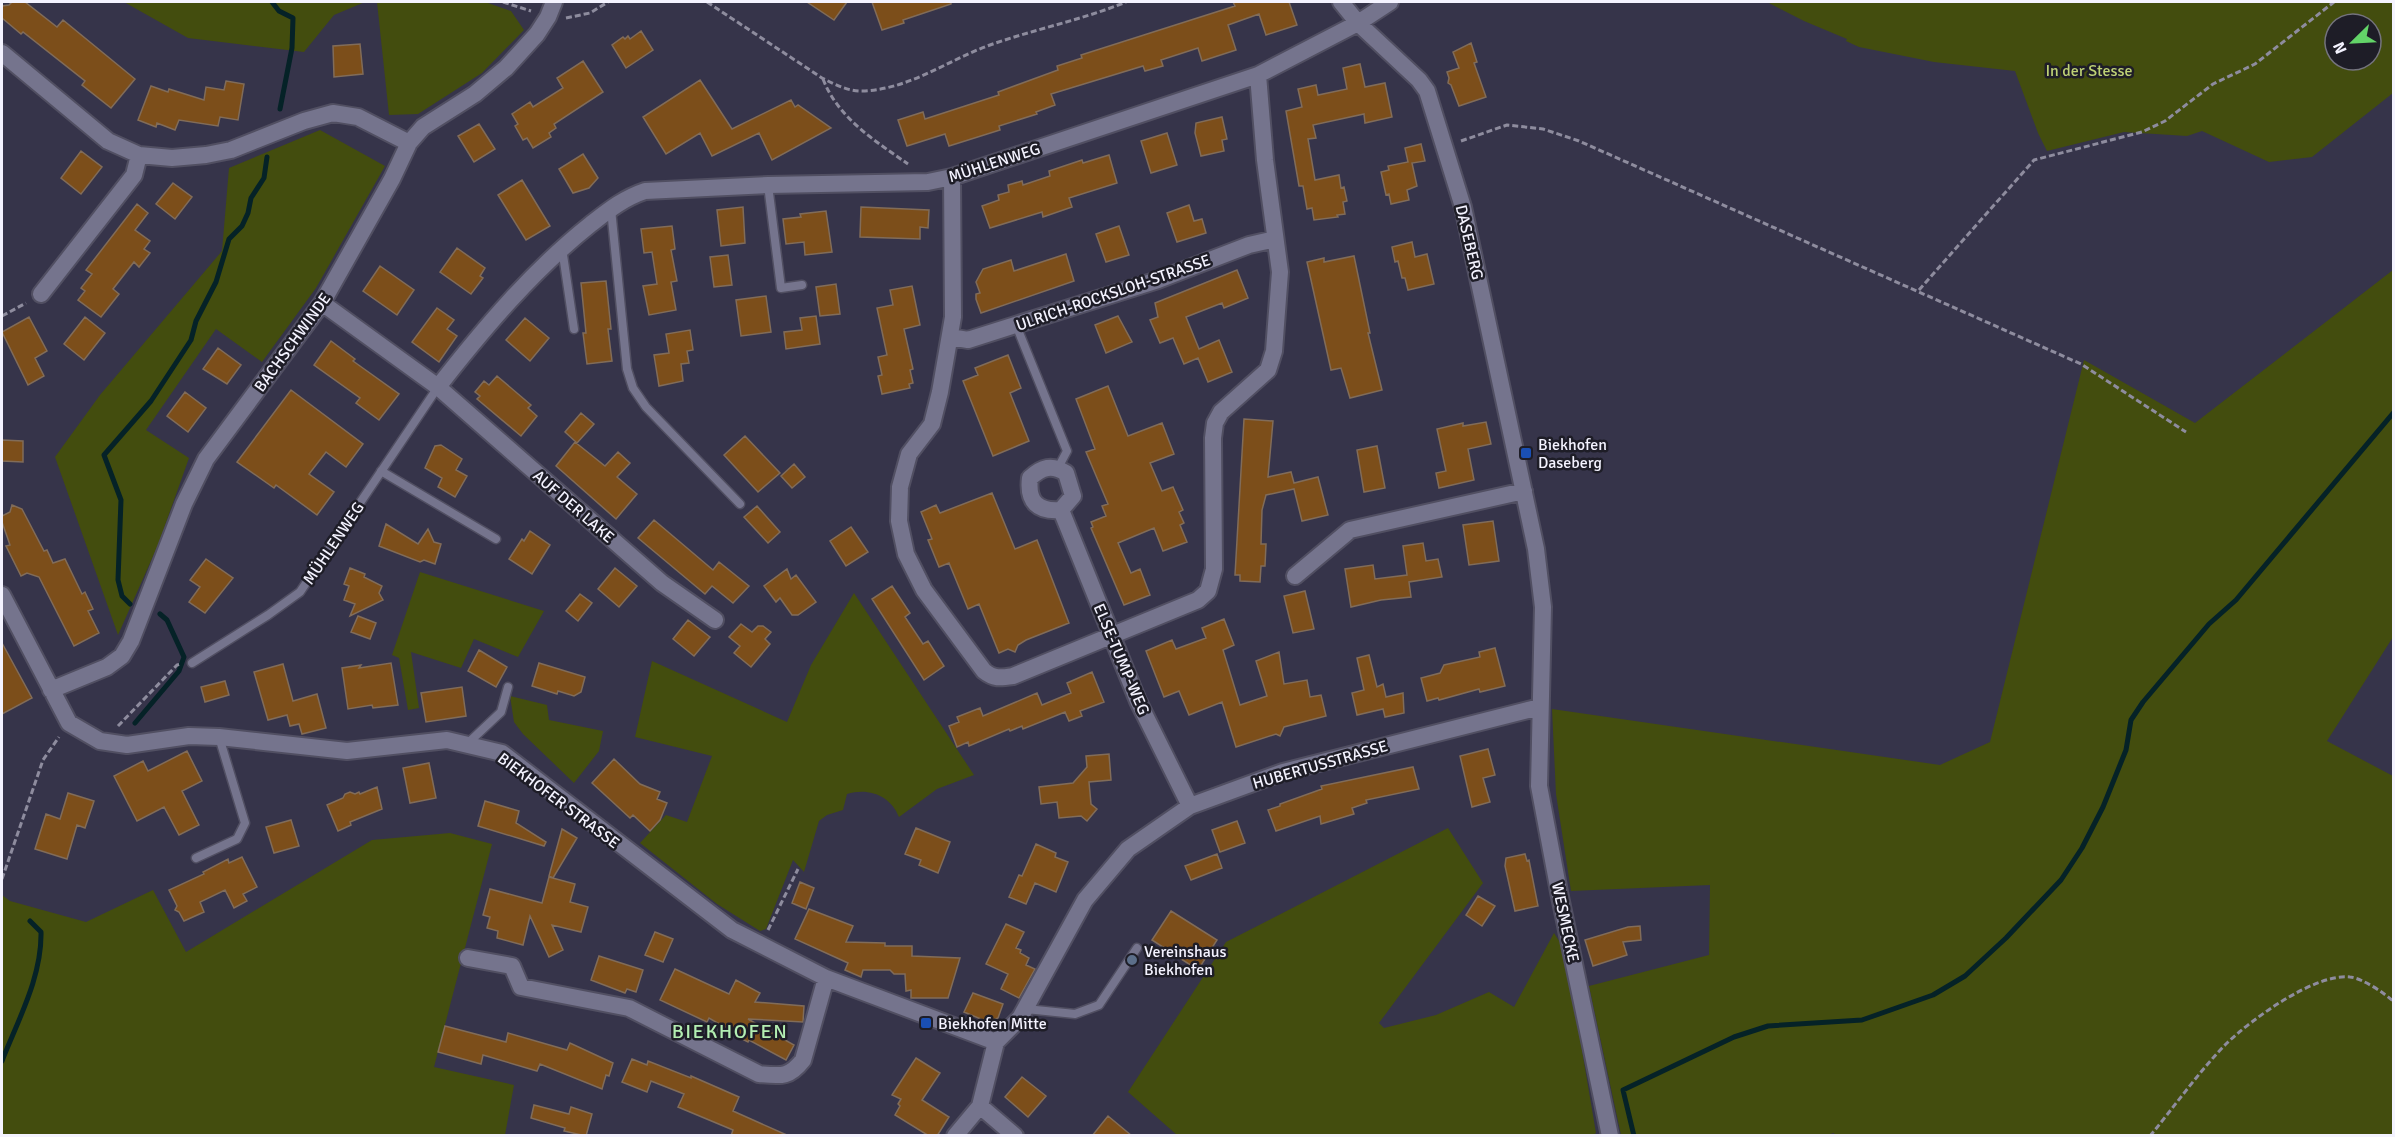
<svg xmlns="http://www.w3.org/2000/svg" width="2395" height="1137" font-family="Signika,sans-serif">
<rect width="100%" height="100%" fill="#36344a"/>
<path fill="#434d0e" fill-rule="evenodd" d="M124,2H365L334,15L304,52L188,38Z
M377,2H485L511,11L524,30L482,73L418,114L389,115Z
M1767,2H2393V93L2312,157L2269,162L2202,131L2187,136L2124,132L2047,151L2038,133L2015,71L1934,62L1859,47L1846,41L1847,39L1804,21ZM2335,24H2371V60H2335Z
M320,130L385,166L316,288L262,362L216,329L146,430L189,458L158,545L118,635L55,457L100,395L222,251L229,168Z
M2393,270V637L2327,741L2393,776V1135L1835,1136L1834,1133L1823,1136L1621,1135L1589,986L1709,955L1710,885L1571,891L1556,794L1552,709L1940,765L1990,742L2084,360L2195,423Z
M420,572L544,611L518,657L474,639L461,668L411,652L419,708L408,710L399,658L392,655Z
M854,593L974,775L937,789L899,817C891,796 869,787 847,794L843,810L827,815L819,821L804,872L793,860L766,929L760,931L717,904L640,843L666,815L687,822L712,756L635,737L652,661L787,722L811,665Z
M510,696L547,705L549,720L603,731L599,751L574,783L523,734L514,722Z
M1448,828L1483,883L1379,1023L1384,1028L1436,1015L1489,992L1514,1007L1554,933L1565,950L1596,1133L1591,1136L1177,1135L1128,1092L1226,942Z
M450,833L492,844L434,1067L514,1085L505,1135H2V895L10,901L86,922L153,890L186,952L372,840Z"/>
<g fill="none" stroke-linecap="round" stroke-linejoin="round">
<path stroke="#052227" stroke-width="5" d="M272,2L279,11L293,18L292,48L280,109
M130,604L122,596L118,580L121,500L104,455L151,401L191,340L196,321L216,282L229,239L242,226L248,213L251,198L264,178L267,157
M135,723L179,671L184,657L167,620L160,614
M2,1061C18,1020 42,977 41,932L30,921
M1634,1136L1623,1090L1734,1037L1768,1026L1862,1020L1933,995L1965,976L2006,938L2061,880L2082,848L2103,807L2126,750L2131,720L2143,702L2209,624L2236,600L2394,412"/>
</g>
<path fill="#7c4e1a" stroke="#816c59" stroke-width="1.5" d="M12,2H25L57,27L63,20L135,79L111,108L82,85L85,81L23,32L21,34L2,18V6L9,5Z
M807,2H847L834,20Z
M872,2H951V4L903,20L904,23L882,30Z
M1233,2H1289L1297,25L1266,35L1259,14L1228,25L1236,50L1202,61L1198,48L1161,60L1163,66L1145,71L1143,66L1051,94L1055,105L1036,112L1037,114L999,126L1000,130L949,146L945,134L907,146L898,120L923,112L925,119L999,95L998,92L1058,70L1057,66L1082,58L1081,55L1235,6Z
M641,31L653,50L626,68L612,45L623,37L625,39L628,36L630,39Z
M1471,43L1477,62L1474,63L1486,97L1459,106L1451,85L1448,83L1449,78L1447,72L1459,68L1453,52Z
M360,44L363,74L334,77L333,46Z
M583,61L603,92L554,124L556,128L549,133L551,137L533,148L527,138L523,140L515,126L518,124L512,114L530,102L533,107L563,88L557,78Z
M1360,64L1365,87L1385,83L1392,117L1365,123L1364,114L1313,125L1316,138L1308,139L1315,180L1339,175L1341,188L1344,187L1347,201L1343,202L1345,214L1337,215L1338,217L1314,220L1312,208L1307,209L1303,186H1299L1286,111L1302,107L1298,89L1316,85L1318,95L1347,89L1343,68Z
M700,80L732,129L791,100L795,107L798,105L831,128L772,160L759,133L712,156L700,133L666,154L643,117Z
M226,81L244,84L238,120L220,117L218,126L179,120L175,130L157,123L156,127L138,120L151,86L168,92L169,89L204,100L206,87L224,90Z
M1222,117L1227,139L1222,140L1224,151L1201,156L1195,133L1196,123Z
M479,124L495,149L474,162L458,136Z
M1167,133L1177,165L1151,173L1141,141Z
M1421,144L1425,161L1412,163L1417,186L1407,190L1409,200L1391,204L1389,194L1386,195L1381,172L1389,170L1388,166L1408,162L1405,148Z
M81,151L102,167L81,194L61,178Z
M583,154L598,178L589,188L573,193L559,169Z
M1109,155L1117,183L1069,198L1072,207L1043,217L1042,212L990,228L982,206L999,200L998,195L1009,192L1008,185L1022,181L1023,185L1050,176L1049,171L1082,160L1083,163Z
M522,180L550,226L526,240L498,195Z
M173,183L192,197L175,219L156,204Z
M137,204L148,213L135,230L150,241L144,249L150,253L139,267L134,262L113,289L119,294L101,317L78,300L85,291L81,288L92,274L86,270Z
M1189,205L1194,221L1202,219L1206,233L1177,242L1167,213Z
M743,207L745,243L721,246L717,210Z
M861,207L929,210L928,228L920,227V239L860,237Z
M826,211L832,252L805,255L804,242L786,244L783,219L801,217L800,214Z
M672,226L675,249L671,250L677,281L671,282L676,310L649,315L643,286L657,284L652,252L644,253L641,229Z
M1119,226L1129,255L1106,262L1096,234Z
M1412,242L1415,257L1427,254L1434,284L1408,290L1405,278H1402L1398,261L1395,262L1392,247Z
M457,248L485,268L480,276L483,278L471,294L440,272Z
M1066,254L1074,281L981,313L976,299V294L980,293L976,282L983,269L1011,260L1014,271Z
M728,255L732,285L714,287L710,257Z
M1354,256L1370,333H1368L1382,390L1350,398L1341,368L1331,370L1307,262L1324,258V262Z
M380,266L414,290L397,315L363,291Z
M1237,270L1248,298L1224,308L1222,303L1186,317L1199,349L1219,340L1232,372L1208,382L1198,358L1184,364L1173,338L1160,343L1150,320L1158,317L1155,303Z
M606,281L611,329H608L612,361L587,364L583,333H586L581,283Z
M836,284L840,314L820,316L816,287Z
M912,286L920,325L904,329L913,369L910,370L913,383L909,384L910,388L882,394L878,376L882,375L878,357L887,355L877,308L893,305L890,290Z
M766,296L771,332L741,336L736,300Z
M437,308L454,320L447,329L457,336L439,362L412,342Z
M816,316L820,344L786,349L784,332L802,330L800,318Z
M1118,316L1132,342L1106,353L1095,325Z
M29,317L47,351L35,358L44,376L28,385L2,332Z
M85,317L105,333L84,360L64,344Z
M525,318L549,338L530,361L506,340Z
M690,330L693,350L687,351L689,363L681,364L683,381L659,386L654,355L669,353L666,334Z
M331,341L355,359L353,361L399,394L379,420L356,403L360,398L314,365Z
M218,348L241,365L227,384L203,369Z
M1008,355L1021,388L1010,393L1029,441L993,456L963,381L978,375L975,368Z
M497,376L531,405L528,408L537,416L521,436L477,399L480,396L475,392L484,381L489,385Z
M1108,386L1128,436L1162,423L1174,454L1150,463L1162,491L1173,487L1183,510L1179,512L1184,523L1180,525L1187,542L1163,551L1154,528L1118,543L1131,573L1140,569L1150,595L1124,605L1091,528L1093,527L1091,522L1106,516L1102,506L1108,504L1086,452L1095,449L1076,399Z
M291,390L363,444L346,467L326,452L309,474L334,492L317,515L276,485L274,488L237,462Z
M185,392L206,408L188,432L167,416Z
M581,413L594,424L577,443L565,432Z
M1244,419L1273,421L1268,477L1291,472L1294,483L1318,477L1328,515L1302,521L1294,489L1266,495L1262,510L1261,544H1266L1265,566H1261L1260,582L1240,581V575H1235Z
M1486,422L1491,444L1468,449L1474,480L1439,488L1436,473L1446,471L1437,429L1463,423V426Z
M745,436L780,473L758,492L724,455Z
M2,440L23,441V462L2,461Z
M575,442L605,466L618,452L630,463L617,477L637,494L616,519L556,466Z
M441,445L462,459L456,470L467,476L455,497L438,487L442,478L425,468L435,446Z
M1377,446L1385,488L1364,492L1357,450Z
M794,464L805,477L792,488L781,476Z
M992,493L1015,549L1037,540L1069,623L1026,640L1018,645L1015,652L1008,649L999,653L979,604L968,609L949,563L939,567L928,540L932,539L921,512L936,505L940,513Z
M12,505L22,509L44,551L47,550L53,563L65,559L82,594L85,592L93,609L88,611L99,633L74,646L39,577L27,573L21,576L6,546L10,545L2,522V516L10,512Z
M757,506L780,532L768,543L744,517Z
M654,520L713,570L719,562L749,586L733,603L712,586L705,594L638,538Z
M1493,521L1499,561L1469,565L1463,525Z
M386,524L418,544L428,529L434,542L441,544L435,564L424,560L420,562L379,546Z
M851,527L868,552L846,566L830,541Z
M530,531L550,545L532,574L509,559L522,539L524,541Z
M1423,543L1426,561L1438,559L1442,577L1409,582L1411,597L1381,600L1351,607L1345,569L1373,565L1375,579L1407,575L1403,546Z
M206,559L233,578L205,613L189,602L200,587L190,580Z
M350,568L365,574L364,577L382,586L379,593L383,600L350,616L355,604L344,600L349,586L344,584Z
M615,568L637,586L619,607L598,589Z
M787,569L791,579L796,575L816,602L798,615H792L780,598L776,602L764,586Z
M892,586L910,613L905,617L923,644L928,641L944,666L924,680L872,599Z
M1305,591L1314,629L1293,633L1284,596Z
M580,594L592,603L578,621L566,611Z
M358,616L376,623L370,639L351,632Z
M1224,619L1234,645L1223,650L1240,705L1267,696L1256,661L1279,652L1284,684L1307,680L1310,697L1321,695L1326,716L1284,727L1280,736L1276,734L1236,747L1222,702L1189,715L1179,691L1164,697L1146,651L1172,640L1176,649L1206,638L1202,628Z
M688,620L710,637L694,656L673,639Z
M741,624L752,632L758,626H763L771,632L765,639L770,644L751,667L734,653L740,646L729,637Z
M2,643L32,698L2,714Z
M1495,648L1505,686L1480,692L1479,689L1439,700L1438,698L1427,701L1421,678L1440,673L1444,665L1480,657L1479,652Z
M479,650L507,667L496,687L468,671Z
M1369,655L1377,687L1383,684L1386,697L1403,693L1404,713L1385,717L1383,709L1357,715L1352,693L1364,690L1357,658Z
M391,663L398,705L373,708L372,705L348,709L342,668L361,665L359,668Z
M539,663L585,677L581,692L574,696L558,691L557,694L532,686Z
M283,664L293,701L317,694L326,728L302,734L299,724L290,726L287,715L268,720L254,672Z
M1092,672L1104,702L1080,711L1082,716L1069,721L1065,712L1023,729L1022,726L1010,731L1009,729L969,746L968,742L957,747L949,726L959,722L957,717L980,708L983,716L1037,693L1042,705L1071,693L1067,683Z
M225,681L229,695L205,702L201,687Z
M462,687L466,716L426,722L421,693Z
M1488,749L1495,775L1483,778L1490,802L1472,807L1460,756Z
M187,751L202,781L182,791L199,825L179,835L164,807L137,821L114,776L143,761L148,771Z
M1109,754L1111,780L1089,782L1091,804L1097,809L1087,821L1081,816L1059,818L1057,802L1041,804L1039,787L1073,783L1087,767L1086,756Z
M614,759L640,784L660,792L657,799L667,803L660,820L650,831L633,815L630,818L592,783Z
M429,763L436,798L410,803L403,768Z
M1413,767L1419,789L1366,800L1367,803L1352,808L1354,814L1321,824L1320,816L1276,831L1268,810L1280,806V804L1322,789L1321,786Z
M377,787L382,809L350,822L351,825L338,831L327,805L343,798L345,794L350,792L355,794L359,792L360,794Z
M68,793L94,801L85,828L77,825L67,859L35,849L46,814L60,819Z
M485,801L519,811L516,823L546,842L544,846L478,826Z
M291,820L299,846L274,853L266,827Z
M1237,821L1245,843L1220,852L1212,830Z
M916,828L950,842L938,873L919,865L921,860L905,854Z
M562,829L577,838L553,878L549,876Z
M1036,844L1056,853L1055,857L1068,862L1056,892L1035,883L1026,904L1009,897L1019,875L1022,876Z
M1217,854L1222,868L1191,880L1185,866Z
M1525,854L1527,861L1529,860L1538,906L1515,911L1505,866L1506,858Z
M242,857L257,887L243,894L247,901L234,908L225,890L200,902L204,912L184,921L179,912L175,910L177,906L169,890L204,874L203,872L228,859L229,863Z
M549,877L575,884L570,902L588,907L581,932L552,925L563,950L549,957L530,916L523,945L497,938L498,931L487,928L490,917L483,915L490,889L542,903Z
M800,882L814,888L806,909L792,903Z
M1478,896L1495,906L1482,926L1466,915Z
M809,909L853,926L846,942L885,943V946H912V956L960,958L948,998H911V990L906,991L905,974H894L890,970H863L861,977L845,970L848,963L795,939Z
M1171,911L1217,940L1198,970L1152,940Z
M1006,924L1024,932L1016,948L1021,950L1020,953L1029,958L1026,965L1035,969L1019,998L1001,989L1008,974L986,964Z
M1640,926L1641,940L1623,942L1627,955L1593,966L1585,940L1628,927Z
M655,932L673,939L663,962L645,955Z
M599,956L643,970L636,992L627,989L625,993L591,980Z
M675,969L729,994L736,980L760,993L755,1002L804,1006L803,1022L748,1019L794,1045L786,1060L749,1040L748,1042L736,1036L737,1034L709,1018L707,1022L660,1000Z
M973,993L1003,1004L998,1018L988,1022L964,1012Z
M445,1026L506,1042L508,1033L567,1050L570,1043L613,1063L609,1076L606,1075L602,1089L540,1064L537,1071L483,1055L481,1064L438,1052Z
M916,1058L940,1073L922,1100L949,1117L937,1136H929L895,1115L900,1106L898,1104L901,1099L892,1095Z
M632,1059L647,1065L648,1061L691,1078V1076L739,1097L733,1111L789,1136H731L733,1130L678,1107L684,1094L651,1081L647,1092L622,1082Z
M1022,1077L1046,1096L1028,1117L1005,1097Z
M534,1105L569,1114L571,1107L592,1114L586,1136L564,1131L565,1128L531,1118Z
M1108,1116L1132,1136H1092Z"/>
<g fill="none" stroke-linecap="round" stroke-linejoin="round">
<g stroke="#514f62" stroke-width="11">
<path id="service" d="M768,185L781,288L802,285
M611,209L627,369L633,388L646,407L740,504
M562,248L574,329
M1016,325L1067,451L1058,468
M381,471L496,539
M192,663L268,615L300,592L438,387
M467,744L501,712L508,687
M196,858L237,839L245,823L219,737
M1026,1009L1075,1014L1099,1005L1137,948"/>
</g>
<g stroke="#514f62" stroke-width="20">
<path id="minor" d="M1341,2L1358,23L1419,80L1427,91L1463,207L1536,549L1543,607L1539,786L1559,892L1610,1136
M2,53L108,141L139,155L172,158L206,155L231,150L304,121L333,113L358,117L409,143
M952,177L953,317L940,392L932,424L909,454L900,487L899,521L906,554L924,590L984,671C994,679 1000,678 1013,676L1198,600L1208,591L1214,569L1213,438L1215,423L1221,412L1268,370L1274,351L1280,272L1265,160L1258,75
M41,294L134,175L139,155
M322,303L438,387L662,583L715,620
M950,337L968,340L1158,280L1249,245L1275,239
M438,387C484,328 533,270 591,224C609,210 624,198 645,191L768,185L928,182L952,177L1258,75L1358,23L1390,2
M1061,510C1038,512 1027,502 1030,478C1042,467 1052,464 1066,473L1073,496L1061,510L1138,701L1190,806
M1295,576L1350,530L1524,491
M2,595L69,723L100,741L127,745L189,736L219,737L347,751L447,740L502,753L732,930L826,978L996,1042
M51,690L107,667L122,656L131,641L184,504L206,459L322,303L392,179L409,143L423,127L475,94L506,68L537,34L548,17L554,2
M468,958L512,966L521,987L629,1008L759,1074C781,1076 789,1078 803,1060L826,978
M980,1106L1015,1136
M955,1136L980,1106L996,1042L1020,1018L1085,900L1128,849L1190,806L1283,772L1540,707"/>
</g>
<path stroke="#8e8c9e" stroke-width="3" stroke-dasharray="6 3" stroke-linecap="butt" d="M503,2L531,11
M707,2L822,78C836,85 849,92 865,91C912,88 948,60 990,45C1035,29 1082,20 1126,2
M566,18L590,13L608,2
M823,79C838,118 875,141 908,164
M1461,141L1507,125L1543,129L1579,141L2081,364L2186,432
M1919,290L2034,160L2142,132L2165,121L2213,84L2255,64L2334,2
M2,316L26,303
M118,726L177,665L181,664
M2,879L43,760L59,737
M768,930L798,869
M2150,1136C2174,1107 2201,1069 2227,1043C2252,1019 2315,973 2350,977C2362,978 2386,994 2394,1002"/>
<use href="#service" stroke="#75748d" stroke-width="8"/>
<use href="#minor" stroke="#75748d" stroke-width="16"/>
</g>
<g fill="#1a4fb4" stroke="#1e1d27" stroke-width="2">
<rect x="1520" y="447" width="12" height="12" rx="3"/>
<rect x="920" y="1017" width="12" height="12" rx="3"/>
</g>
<circle fill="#5c6f8a" stroke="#1e1d27" stroke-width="2" cx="1132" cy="960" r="6"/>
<g text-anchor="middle" stroke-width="5" stroke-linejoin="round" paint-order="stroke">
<g font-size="16" fill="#bed175" stroke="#1e1d27">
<text x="2089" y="76">In der Stesse</text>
</g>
<g font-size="16" fill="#f4f3ff" stroke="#1e1d27">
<text transform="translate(994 162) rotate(-18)" y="6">MÜHLENWEG</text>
<text transform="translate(1470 242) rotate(77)" y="6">DASEBERG</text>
<text transform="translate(1113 292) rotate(-19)" y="6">ULRICH-ROCKSLOH-STRASSE</text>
<text transform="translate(292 342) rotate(-54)" y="6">BACHSCHWINDE</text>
<text transform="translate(574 506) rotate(41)" y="6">AUF DER LAKE</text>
<text transform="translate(333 543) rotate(-56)" y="6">MÜHLENWEG</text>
<text transform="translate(1122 659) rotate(67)" y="6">ELSE-TUMP-WEG</text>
<text transform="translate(1320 764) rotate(-16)" y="6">HUBERTUSSTRASSE</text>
<text transform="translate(559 800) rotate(37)" y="6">BIEKHOFER STRASSE</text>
<text transform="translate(1566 922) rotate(78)" y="6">WESMECKE</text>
</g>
<g font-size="16" fill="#f4f3ff" stroke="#1e1d27" text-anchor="start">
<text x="1538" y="450">Biekhofen<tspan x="1538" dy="18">Daseberg</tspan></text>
<text x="1144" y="957">Vereinshaus<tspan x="1144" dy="18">Biekhofen</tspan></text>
<text x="938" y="1029">Biekhofen Mitte</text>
</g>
<g font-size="20" letter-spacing="1.5" fill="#b3eeb2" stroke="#1e1d27">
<text x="730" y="1038">BIEKHOFEN</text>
</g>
</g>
<rect width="2395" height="1137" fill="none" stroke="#f4f3ff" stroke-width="6"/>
<g transform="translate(2353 42) rotate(246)"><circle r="28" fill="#1e1d27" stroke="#74737d" stroke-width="1.5"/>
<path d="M0-4.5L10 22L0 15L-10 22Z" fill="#63d468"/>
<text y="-9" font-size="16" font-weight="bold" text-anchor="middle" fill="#f4f3ff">N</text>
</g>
</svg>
